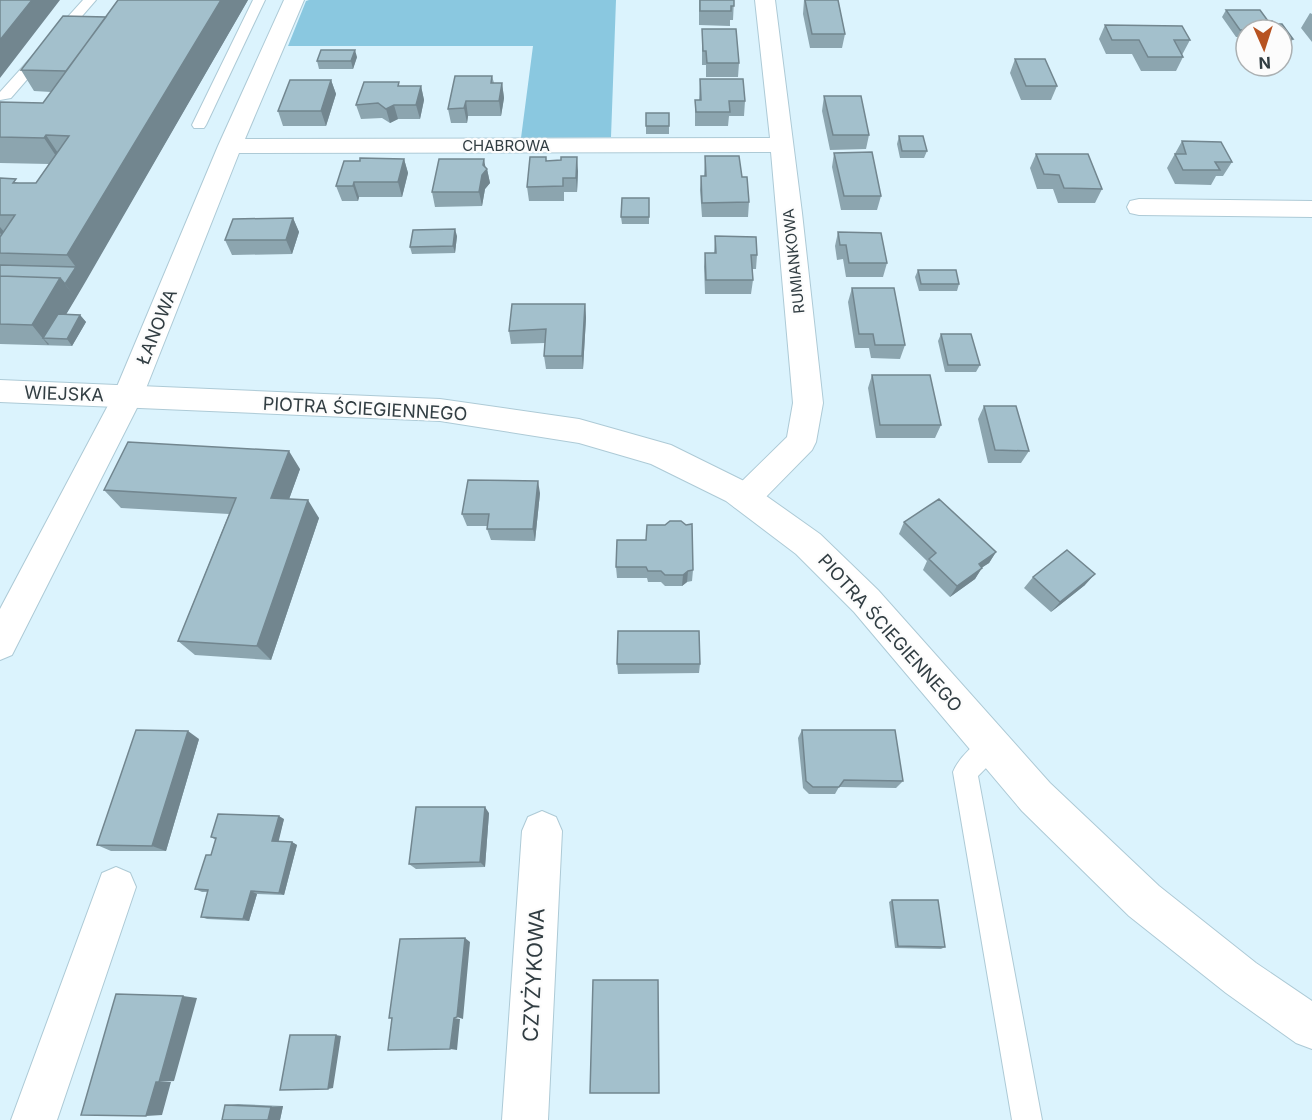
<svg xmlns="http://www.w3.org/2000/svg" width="1312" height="1120" font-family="Inter,sans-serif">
<rect width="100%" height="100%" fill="#dbf3fd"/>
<path fill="#8ac8e0" d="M309,0H616L611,137L521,138L533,46H288L306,1Z"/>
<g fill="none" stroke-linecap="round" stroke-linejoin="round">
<g stroke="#adcad6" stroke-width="2">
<path id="lane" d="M83,0H96L11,98L0,100V92Z
M253,0H265L206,125L204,128H194L192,125Z
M992,734L1000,738L1004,746L1000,754L978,776L1042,1120H1012L953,772C959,757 977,740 992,734Z"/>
</g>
<g stroke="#adcad6" stroke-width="2">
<path id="street" d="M284,0H304L245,139L770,138L755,0H775L802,213L823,403L816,442L812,450L756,507L745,511L734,507L729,498L734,489L787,437L793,403L771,152L239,153L143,396L12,655L0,660V609L113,396L218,146Z
M1139,199L1312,201V217L1139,215L1130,213L1127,207L1130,201Z
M542,811L556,817L562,831L548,1120H502L522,831L528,817Z
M116,867L130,873L136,887L57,1120H11L102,873Z"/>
</g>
<g stroke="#adcad6" stroke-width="2">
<path id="secondary" d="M0,380L440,399L579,419L671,445L748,483L820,534L878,590L1050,783L1159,886L1256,963L1312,1001V1049L1296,1043L1226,993L1129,916L1022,811L854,612L796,554L726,501L651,464L579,443L440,421L0,402Z"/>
</g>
<use href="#lane" fill="#fff" fill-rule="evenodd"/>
<use href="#street" fill="#fff" fill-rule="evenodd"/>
<use href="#secondary" fill="#fff" fill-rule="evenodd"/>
</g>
<path fill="#8ca5af" d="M118,0H248L66,314L80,315L86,322L72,346L0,344V178L19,183H36L49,164L0,163V102L43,103L51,92L34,91L21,70L106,17Z
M699,0H734L733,20H730V26L699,25Z
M804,0H838L845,34L842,48H810L803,14Z
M1226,10L1275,24L1293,39L1289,46H1282V30H1246V37H1236L1222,17Z
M1310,13L1312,14V42L1301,28Z
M1105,25L1190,40L1182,55L1183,57L1176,71H1141L1132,54H1106L1099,39Z
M702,29L739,63L738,77H706V65H702Z
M357,57L353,69H319L317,61Z
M1015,59L1057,86L1051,100H1021L1010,73Z
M492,76L494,83H502L504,98L501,116H468L467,123H451L448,109Z
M700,79L745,101L744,116H729L728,126H695V100H699Z
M331,80L336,94L326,126H283L278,111Z
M401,86H421L424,100L420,119H398L390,123L382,118L361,119L356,105Z
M824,96L869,135L866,149L830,150L822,111Z
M646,113H669V134H646Z
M899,136L927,151L924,158H900L897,144Z
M1182,141L1232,162L1223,176H1216L1211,185L1175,184L1167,168Z
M834,153L881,196L877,210H841L832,167Z
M1036,154L1102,189L1095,203H1058L1053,189H1037L1030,168Z
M705,156L742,177L749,202L748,217H702L700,190L701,176H704Z
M404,159L408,173L402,197H359L358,201H342L336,186Z
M547,161L578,171L577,192H564V201H529L527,187Z
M486,167L487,169L490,183L485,189L482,206L435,207L432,192Z
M649,198V224H622L621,217Z
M293,218L299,232L292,254L232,255L225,240Z
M838,232L887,263L883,277H846L843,259L837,260L835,246Z
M457,236L455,253L412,254L410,247Z
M715,236L757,255L756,269H752L753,280L751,294H705L704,267L705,253H714Z
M918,270L959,284L957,291H919L915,277Z
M852,288L905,345L900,359L871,358L869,348H855L848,302Z
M585,304L586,318L583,369H546L544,356L545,343L511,344L509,331Z
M941,334L980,365L976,372H945L938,341Z
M872,375L941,425L935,438H876L868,388Z
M984,406L1029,451L1021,463H988L978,419Z
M300,469L289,499L319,518L271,660L195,655L178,641L229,514L121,508L104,490Z
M540,493L535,541L491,540L487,529V526H467L462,514Z
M904,522L996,552L989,563L982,567L975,579L950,597L923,570L927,561L899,534Z
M646,540L693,570L692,581L687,582L682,586H665L661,582H648L647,578H617L616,567Z
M1033,577L1085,585L1051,612L1024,588Z
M617,664H700L699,673L618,674Z
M802,730L903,781L896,788L839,787L835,794H809L803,788L798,738Z
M199,739L166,851H111L97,845Z
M489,813L485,867L416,869L409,864Z
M284,819L278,841L292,842L297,845L284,895L257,894L249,921L207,919L201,917L208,892H202L195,889L211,855L216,840L211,837Z
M892,900L945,947L941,949L895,948L889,902Z
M238,1104L283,1106L280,1120L225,1105Z"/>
<path fill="#72868f" d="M32,0H60L0,78V40Z
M221,0H248L86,281L67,255Z
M355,50L357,57L353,69L351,61Z
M331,80L336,94L326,126L321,111Z
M502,83L504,98L501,116L499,101Z
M421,86L424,100L420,119L416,105Z
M466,101L468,116L467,123L464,108Z
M394,105L398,119L390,123L386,109Z
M46,135L64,162L62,165L44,138Z
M577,157L578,171L577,192L576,178Z
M404,159L408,173L402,197L398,182Z
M484,159L486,170L487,169L490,183L485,189L482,206L479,192Z
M354,182L359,197L358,201L353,186Z
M293,218L299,232L292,254L286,240Z
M0,227L12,241L9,245L0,233Z
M455,229L457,236L455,253L453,246Z
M76,267L86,281L76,298L65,284Z
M60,278L76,298L52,338H43L49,344L48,345L32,325Z
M585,304L586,318L583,369L582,356Z
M80,315L86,322L72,346L67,339Z
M289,451L300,469L283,516L271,498Z
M538,481L540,493L535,541L533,529Z
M308,500L319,518L271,660L257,646Z
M996,552L989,563L971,575L979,564Z
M982,568L975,579L950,597L957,586Z
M688,571L687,582L682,586L683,575Z
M1095,574L1085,585L1051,612L1060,602Z
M188,731L199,739L166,851L152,846Z
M485,807L489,813L485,867L480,862Z
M279,816L284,819L278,844L272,841Z
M292,842L297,845L284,895L279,893Z
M251,891L257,894L249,921L243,919Z
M465,938L470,942L463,1019L457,1017Z
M183,996L197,998L174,1081L159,1082Z
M454,1018L460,1019L457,1050L450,1049Z
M336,1035L341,1036L333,1088L328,1089Z
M156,1082H171L162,1115L146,1116Z
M283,1106L280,1120H268L271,1107Z"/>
<path fill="#a3c0cc" stroke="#72868f" stroke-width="1.5" d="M0,0H32L0,40Z
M118,0H221L67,255L0,253V237L15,215H0V178L16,179L13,183H36L69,136L46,135L44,138L0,137V102L43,103Z
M700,0H734V6H731V11H700Z
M805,0H838L845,34H812Z
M1226,10H1260L1268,21H1272L1275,24H1282L1293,39H1282V30H1240Z
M63,16L106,17L66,71L21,70Z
M1105,25L1182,26L1190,40H1174L1183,57H1148L1139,40H1112Z
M702,29H736L739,63H707L706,51H703Z
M321,50H355L351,61H317Z
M1015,59H1045L1057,86H1026Z
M455,76H492L491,83H502L499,101H466L464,108L448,109Z
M700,79H743L745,101H729L730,112H696L695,100H701Z
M290,80H331L321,111H278Z
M364,82H399L398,86H421L416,105H394L386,109L378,103L356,105Z
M824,96H861L869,135H833Z
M646,113H669V126H646Z
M899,136H923L927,151H902Z
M1182,141L1221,142L1232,162H1215L1220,170H1183L1175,154H1186Z
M872,152L881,196H844L834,153Z
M1036,154H1088L1102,189L1064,188L1059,175L1044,174Z
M705,156H739L742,177H747L749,202L702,203L701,176H706Z
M530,157H546V161L561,160V157H577L576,178H563V186L527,187Z
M360,158L404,159L398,182H354L353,186H336L344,161H360Z
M439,159H484L483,165L487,169L482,175L479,192H432Z
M622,198H649V217H621Z
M293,218L286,240H225L233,219Z
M455,229L453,246L410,247L413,230Z
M838,232L881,233L887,263H849L846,245H840Z
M715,236L756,237L757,255H751L753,280H706L705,253H716Z
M0,265L76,267L65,284L60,278L0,276Z
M918,270H956L959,284H921Z
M0,276L60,278L32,325L0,324Z
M852,288H894L905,345H875L873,334H859Z
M512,304H585L582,356H544L546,329L509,331Z
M58,314L80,315L67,339L43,338Z
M941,334H971L980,365H948Z
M872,375H930L941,425H880Z
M984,406H1016L1029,451L995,450Z
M128,442L289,451L271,498L308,500L257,646L178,641L236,498L104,490Z
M468,480L538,481L533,529H487L489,514H462Z
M939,499L996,552L979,564L982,568L957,586L929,559L936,553L904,522Z
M670,521H681L686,525L692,524L693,570L688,571L683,575H665L661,571H648L646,567H616L617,540H646L647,525H665Z
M1067,550L1095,574L1060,602L1033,577Z
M618,631H699L700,664H617Z
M136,730L188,731L152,846L97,845Z
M802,730H895L903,781L844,780L839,787H813L806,781Z
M416,807H485L480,862L409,864Z
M218,814L279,816L272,841L292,842L279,893L251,891L243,919L201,917L208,890L195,889L206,855H211L216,838L211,837Z
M892,900H938L945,947L898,946Z
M465,938L457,1017L454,1018L450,1049L388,1050L392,1018H389L400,939Z
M593,980H658L659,1093H590Z
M116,994L183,996L159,1082H156L146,1116L81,1115Z
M290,1035H336L328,1089L280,1090Z
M225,1105L271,1107L268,1120H222Z"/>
<g text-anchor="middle" stroke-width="4.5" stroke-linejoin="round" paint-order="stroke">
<g font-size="15" fill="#313d42" stroke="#fcfcfc">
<text x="506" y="151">CHABROWA</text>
<text transform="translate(794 261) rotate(-96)" y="5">RUMIANKOWA</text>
</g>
<g font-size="18" fill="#313d42" stroke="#fcfcfc">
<text transform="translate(157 327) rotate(-68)" y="6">ŁANOWA</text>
<text transform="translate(64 394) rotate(2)" y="6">WIEJSKA</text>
<text transform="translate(365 409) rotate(3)" y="6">PIOTRA ŚCIEGIENNEGO</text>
<text transform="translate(890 633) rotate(48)" y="6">PIOTRA ŚCIEGIENNEGO</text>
</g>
<g font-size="21" fill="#313d42" stroke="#fcfcfc">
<text transform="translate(534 975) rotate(-87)" y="7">CZYŻYKOWA</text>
</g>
</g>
<g transform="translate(1264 48) rotate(177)"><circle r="28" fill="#fcfcfc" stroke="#abb0b2" stroke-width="1.5"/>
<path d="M0-4.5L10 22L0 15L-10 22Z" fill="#b75321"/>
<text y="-9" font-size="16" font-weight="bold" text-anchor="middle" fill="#313d42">N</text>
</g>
</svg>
